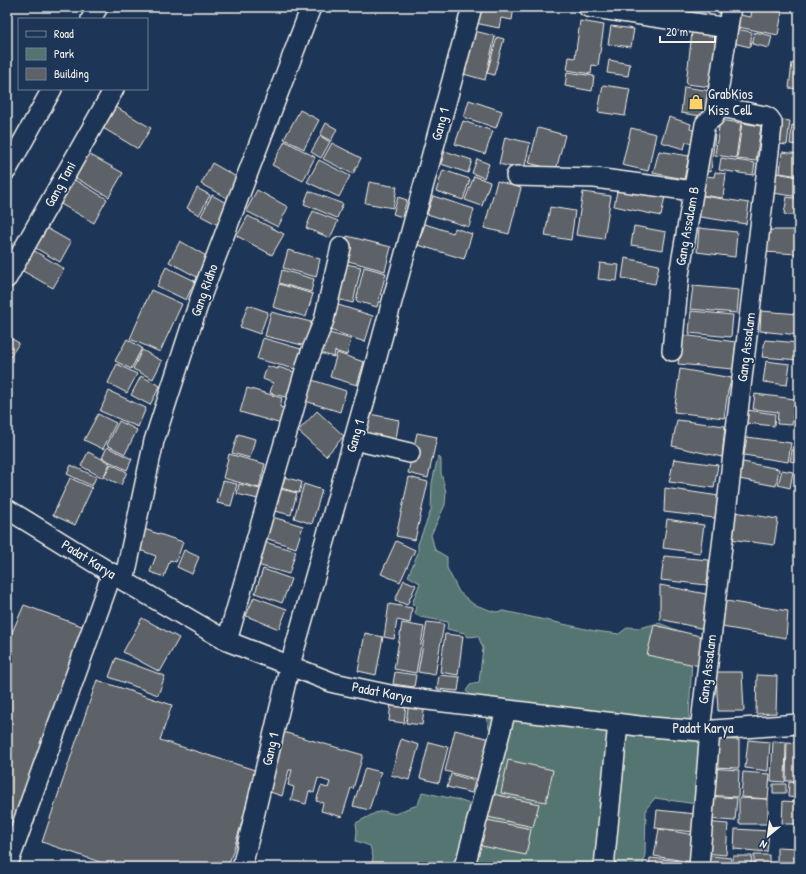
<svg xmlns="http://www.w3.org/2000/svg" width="806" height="874" font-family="'Patrick Hand',sans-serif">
<rect width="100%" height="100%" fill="#1d3557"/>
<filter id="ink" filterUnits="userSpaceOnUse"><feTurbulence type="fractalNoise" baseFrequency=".025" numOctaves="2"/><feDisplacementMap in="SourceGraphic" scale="8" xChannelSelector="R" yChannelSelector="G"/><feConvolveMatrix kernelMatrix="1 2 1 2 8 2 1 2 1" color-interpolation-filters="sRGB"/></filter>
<g filter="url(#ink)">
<path fill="#547473" stroke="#a4b2ae" d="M438,456L441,459V473L446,492L445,505L431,535L435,550L447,557V568L459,592L473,604L495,612L504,611L595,631L619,634L628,627L639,628L659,623L679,631L693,639L689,718L700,742L696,804L655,798L646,809L645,854L643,867H371L373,857L370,846L356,841L357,831L356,823L375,813L383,811L395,814L406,809L418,805L422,792L455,799L476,806L493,735L489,728L487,721L489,711L487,699L471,695L466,691L470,685L479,682L483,648L478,636L468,637L465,633L447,629L448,622L420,617L415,614L416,606L412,604L420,583L408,576L418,553V544L431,510L432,483Z"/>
<path fill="#5d6268" stroke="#f4f1e8" d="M478,7H514L512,20L501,18L499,28L475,23Z
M752,7L782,12L778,35L738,27L740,15L751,17Z
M580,21L604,25L598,66L592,65L591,74L567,70L569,57L575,58Z
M611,26L634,29L631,47L608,44Z
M736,29L752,32L750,47L733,43Z
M470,30L495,36L485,80L460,73Z
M692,32L718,35L711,87L686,84Z
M755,32L772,36L769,48L752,44Z
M497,37L504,39L494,75L487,73Z
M609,60L630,64L628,76L607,73Z
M792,63L799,64V89L789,88Z
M567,72L594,76L592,91L565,86Z
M603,85L630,89L625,116L598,112Z
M684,87L711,91L708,117L681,113Z
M469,100L502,111L496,128L464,117Z
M116,107L151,128L138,149L103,128Z
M300,110L319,120L304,149L284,139Z
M669,117L691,124L690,129L696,131L692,144L686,142L684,149L661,142Z
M775,119L790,121L787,145L772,143Z
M720,120L741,123L736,158L715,155Z
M463,121L493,131L485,154L455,144Z
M326,123L337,129L331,141L320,135Z
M742,123L761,126L756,161L737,159Z
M792,125L799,126V145L790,144Z
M538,128L565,135L556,170L529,163Z
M631,128L656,134L648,171L622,165Z
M706,134L715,135L711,172L701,170Z
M320,136L330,142L321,158L311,152Z
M505,137L530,143L524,170L499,164Z
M285,141L315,157L303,181L272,165Z
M332,143L361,158L353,174L323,159Z
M445,151L472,160L468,173L441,164Z
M659,151L689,156L684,179L653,173Z
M782,152L799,154V176L780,173Z
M87,153L123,173L109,197L74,177Z
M721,158L755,163L753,175L719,170Z
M477,159L489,164L484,178L472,173Z
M319,160L350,176L339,197L307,182Z
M212,163L240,179L229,199L201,184Z
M443,170L470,179L463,200L436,191Z
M715,172L726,174L723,198L694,194L697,175L714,177Z
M776,173L799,177V197L773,193Z
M474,176L490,182L482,206L465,200Z
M73,179L107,199L94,223L59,203Z
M497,181L521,188L509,234L484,228Z
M619,181L666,191L661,216L614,206Z
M369,182L397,187L393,208L365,203Z
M197,188L210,195L199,215L187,208Z
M257,190L288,207L278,227L246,211Z
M309,191L343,204L337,218L304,204Z
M583,192L611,196L604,239L576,235Z
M212,195L233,207L222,227L201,216Z
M697,195L749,203L746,224L694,216Z
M433,196L474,209L469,227L427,214Z
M398,197L407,200L402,217L393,214Z
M787,197L799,199V216L784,214Z
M550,207L575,211L571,240L545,236Z
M313,211L338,221L330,238L306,228Z
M248,216L284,234L272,255L237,236Z
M425,224L453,233L455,228L472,234L464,259L418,245Z
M43,226L71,242L60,262L32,246Z
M634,226L666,232L663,250L631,245Z
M699,228L737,232L735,257L697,252Z
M767,230H799V254L764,252Z
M347,236L391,247L385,271L341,259Z
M180,241L208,257L197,277L169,262Z
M33,250L64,269L53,288L21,270Z
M288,250L320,259L316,277L283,268Z
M625,258L659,265L655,284L622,278Z
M341,263L361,267L353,303L333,298Z
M600,263L619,265L617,281L598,279Z
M166,267L195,281L186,300L157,286Z
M364,267L386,273L377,307L356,301Z
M282,270L314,279L311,292L279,283Z
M279,284L313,294L306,317L273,307Z
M693,286L739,290L737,313L690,309Z
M151,290L182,304L160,352L130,339Z
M332,303L373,316L365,342L324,328Z
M248,305L268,312L260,334L240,327Z
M691,311L733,315L731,337L689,333Z
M761,311L799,314V335L760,331Z
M271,312L311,322L306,346L265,336Z
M322,331L351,339L347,355L335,351L334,357L316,352Z
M682,335L736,342L733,369L678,364Z
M7,336L19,343L7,362Z
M263,338L301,349L295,369L257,359Z
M127,339L142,348L131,369L115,361Z
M765,340L799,343V360L762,357Z
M142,350L162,361L153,379L133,369Z
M337,353L364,362L357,385L330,377Z
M766,361L790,364L787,385L763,382Z
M117,364L137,374L127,393L108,383Z
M267,366L278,369V367L297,373L289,398L270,393L273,383L263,379Z
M680,369L732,378L728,391L724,418L674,412Z
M141,376L160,386L150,405L131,395Z
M306,378L346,391L340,412L299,399Z
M247,388L282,398L280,407L289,410L285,425L240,412Z
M109,391L146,408L138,427L100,411Z
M755,394L795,399L792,425L777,424L778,412L753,409Z
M747,410L775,414L774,426L746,423Z
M317,411L344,436L326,456L298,431Z
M365,413L399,420L396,439L361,432Z
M98,414L116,423L103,449L84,440Z
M677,420L725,426L722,457L672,446Z
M119,421L137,430L125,454L107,445Z
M417,433L437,437L428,478L408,473Z
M238,434L255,439L250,458L232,453Z
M747,437L791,443L788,462L744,455Z
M793,446L799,447V463L790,461Z
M107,447L132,459L127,470L102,458Z
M88,452L110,463L103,478L81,466Z
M229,454L265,464L259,488L223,478Z
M674,459L718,465L714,488L669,482Z
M743,462L779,469L776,486L739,479Z
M111,464L127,472L121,485L104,477Z
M71,465L96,477L92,486L67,474Z
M782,470L793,472L790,488L778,485Z
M277,475L302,482L299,493L274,486Z
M409,477L428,482L415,540L396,536Z
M70,478L92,488L75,525L53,515Z
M223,481L237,484L231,506L217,503Z
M239,484L260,489L258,499L237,494Z
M304,484L322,490L312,524L294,518Z
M276,488L297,493L291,515L271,510Z
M665,488L719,496L715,518L664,512Z
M734,512L778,519L774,545L730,539Z
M269,516L303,526L296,548L262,537Z
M667,519L704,525L700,553L663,548Z
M144,529L183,542L176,562L170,560L164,577L150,572L156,556L137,549Z
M261,541L296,551L289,574L254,564Z
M396,541L415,550L400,582L381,574Z
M184,550L199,557L192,574L177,567Z
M664,556L709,560L707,585L661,580Z
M263,569L291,579L282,603L255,593Z
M404,580L416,585L407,605L395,600Z
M660,585L706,594L704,629L660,619Z
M254,597L287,609L279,629L246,616Z
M726,601L788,611L786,638L722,627Z
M389,604L412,608L410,623L397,620L394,639L384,637Z
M24,605L87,628L7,844V644Z
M142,618L179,638L160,672L123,652Z
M427,622L444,624L435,675L418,672Z
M402,623L424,627L416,673L394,669Z
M654,625L704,637L700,666L647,655Z
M365,633L383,637L376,675L358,671Z
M445,634L463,636L458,675L440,672Z
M116,658L165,676L158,695L109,677Z
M395,672L416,675L414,687L393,684Z
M716,672H742L744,711H718Z
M439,675L460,677L458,691L437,689Z
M757,675L777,676L776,713L756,714Z
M97,680L172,705L160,740L258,771L228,867H114L42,842Z
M391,702L406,704L404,723L389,721Z
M409,702L425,704L422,725L406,723Z
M455,730L490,739L479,780L445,771Z
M283,732L363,755L353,789L351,788L342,817L321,811L323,803L316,801L321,786L328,788L330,782L318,778L314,793L309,791L306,804L291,800L294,787L288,785L292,770H289L282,796L267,791Z
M401,739L419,745L409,780L391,775Z
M710,739L739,740V768L710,767Z
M748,740L770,742L768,771L745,768Z
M773,741L786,742L785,782L771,781Z
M429,742L448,747L439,783L420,778Z
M787,742L799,743V781H786Z
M508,760L553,770L546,802L501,793Z
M365,768L381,772L369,810L353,806Z
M708,768L739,770L738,797L706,795Z
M743,772L770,774L768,799L741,797Z
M451,774L475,781L472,793L447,787Z
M789,782L799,783V798L788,797Z
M773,784H786V793H773Z
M493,794L539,804L533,827L488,817Z
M706,796L737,798L735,821L705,819Z
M739,798L768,799V824H739Z
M783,801L798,802L797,824H782Z
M657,810L696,814L694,832L655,828Z
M482,819L531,829L526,855L477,845Z
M706,822L728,824L726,855L704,853Z
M795,828L799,829V846H794Z
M659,829L695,835L691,862L654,856Z
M735,829L769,831L767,852L734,849Z
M777,847L798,848V867H777Z
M703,855L731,858L730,867H702Z
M754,855H769V867H754Z
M733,856H752L751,867H732Z
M650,858L691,862V867H649Z
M468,862L490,865V867H468Z"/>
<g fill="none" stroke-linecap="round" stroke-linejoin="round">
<g stroke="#f4f1e8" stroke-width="22">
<path id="minor" d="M588,7L728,28
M91,19L98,7
M7,170L52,89
M516,176L595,178L693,191
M7,278L114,89
M672,351L679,275L705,124L714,117L716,106
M354,440L410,453
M7,509L124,581L227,641L334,683L395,696L639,726L700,731L799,724
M124,581L154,441L200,299L311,7
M227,641L308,360L324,320L341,247
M700,731L772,126V122L769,118L765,116L716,106L731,7
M7,867L112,573
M242,867L290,665L372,375L472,7
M463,867L467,858L506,710
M604,867L618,723
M699,867L710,730"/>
</g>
<use href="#minor" stroke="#1d3557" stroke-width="19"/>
</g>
</g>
<defs>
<g id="shop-bare" transform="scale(1.2)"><path d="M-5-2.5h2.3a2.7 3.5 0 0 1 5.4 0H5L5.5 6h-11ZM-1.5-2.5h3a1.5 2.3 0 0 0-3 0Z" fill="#ffd166" stroke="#1d3557" stroke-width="2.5" paint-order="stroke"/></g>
</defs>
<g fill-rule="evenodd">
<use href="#shop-bare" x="696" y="102"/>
</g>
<g text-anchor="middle" stroke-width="3.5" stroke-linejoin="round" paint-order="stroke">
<g font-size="14" fill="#f4f1e8" stroke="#1d3557" text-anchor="start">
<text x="708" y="99">GrabKios<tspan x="708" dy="16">Kiss Cell</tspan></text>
</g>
<g font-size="14" fill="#f4f1e8" stroke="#1d3557">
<text transform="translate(440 124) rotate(-75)" y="5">Gang 1</text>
<text transform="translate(60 184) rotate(-61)" y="5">Gang Tani</text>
<text transform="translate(687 226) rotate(-80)" y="5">Gang Assalam B</text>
<text transform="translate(204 290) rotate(-70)" y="5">Gang Ridho</text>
<text transform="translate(746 347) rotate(-83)" y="5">Gang Assalam</text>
<text transform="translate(355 436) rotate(-74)" y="5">Gang 1</text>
<text transform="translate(89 559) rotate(32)" y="5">Padat Karya</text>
<text transform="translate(707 669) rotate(-83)" y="5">Gang Assalam</text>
<text transform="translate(382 692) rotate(11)" y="5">Padat Karya</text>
<text x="703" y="733">Padat Karya</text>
<text transform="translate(270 749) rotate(-77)" y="5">Gang 1</text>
</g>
</g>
<rect width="806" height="874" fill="none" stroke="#1d3557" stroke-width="24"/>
<rect x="12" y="12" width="782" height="850" fill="none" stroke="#f4f1e8" stroke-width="1.5" filter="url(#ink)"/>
<rect x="18" y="18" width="130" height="72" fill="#1d3557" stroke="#738091"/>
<rect x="26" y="31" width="20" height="6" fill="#1d3557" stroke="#738091"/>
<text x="54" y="38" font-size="12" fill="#f4f1e8">Road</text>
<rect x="26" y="48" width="20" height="12" fill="#547473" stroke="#738091"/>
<text x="54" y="58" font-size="12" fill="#f4f1e8">Park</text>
<rect x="26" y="68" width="20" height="12" fill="#5d6268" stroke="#738091"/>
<text x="54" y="78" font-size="12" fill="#f4f1e8">Building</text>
<g transform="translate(768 836) rotate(209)" stroke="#1d3557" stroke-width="3" paint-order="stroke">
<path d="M0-3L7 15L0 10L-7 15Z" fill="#f4f1e8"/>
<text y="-6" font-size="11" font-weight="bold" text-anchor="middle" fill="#f4f1e8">N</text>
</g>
<path d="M660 36v6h55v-6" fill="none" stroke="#f4f1e8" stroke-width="2"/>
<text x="666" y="36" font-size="12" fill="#f4f1e8" stroke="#1d3557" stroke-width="3" paint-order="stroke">20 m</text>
</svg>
